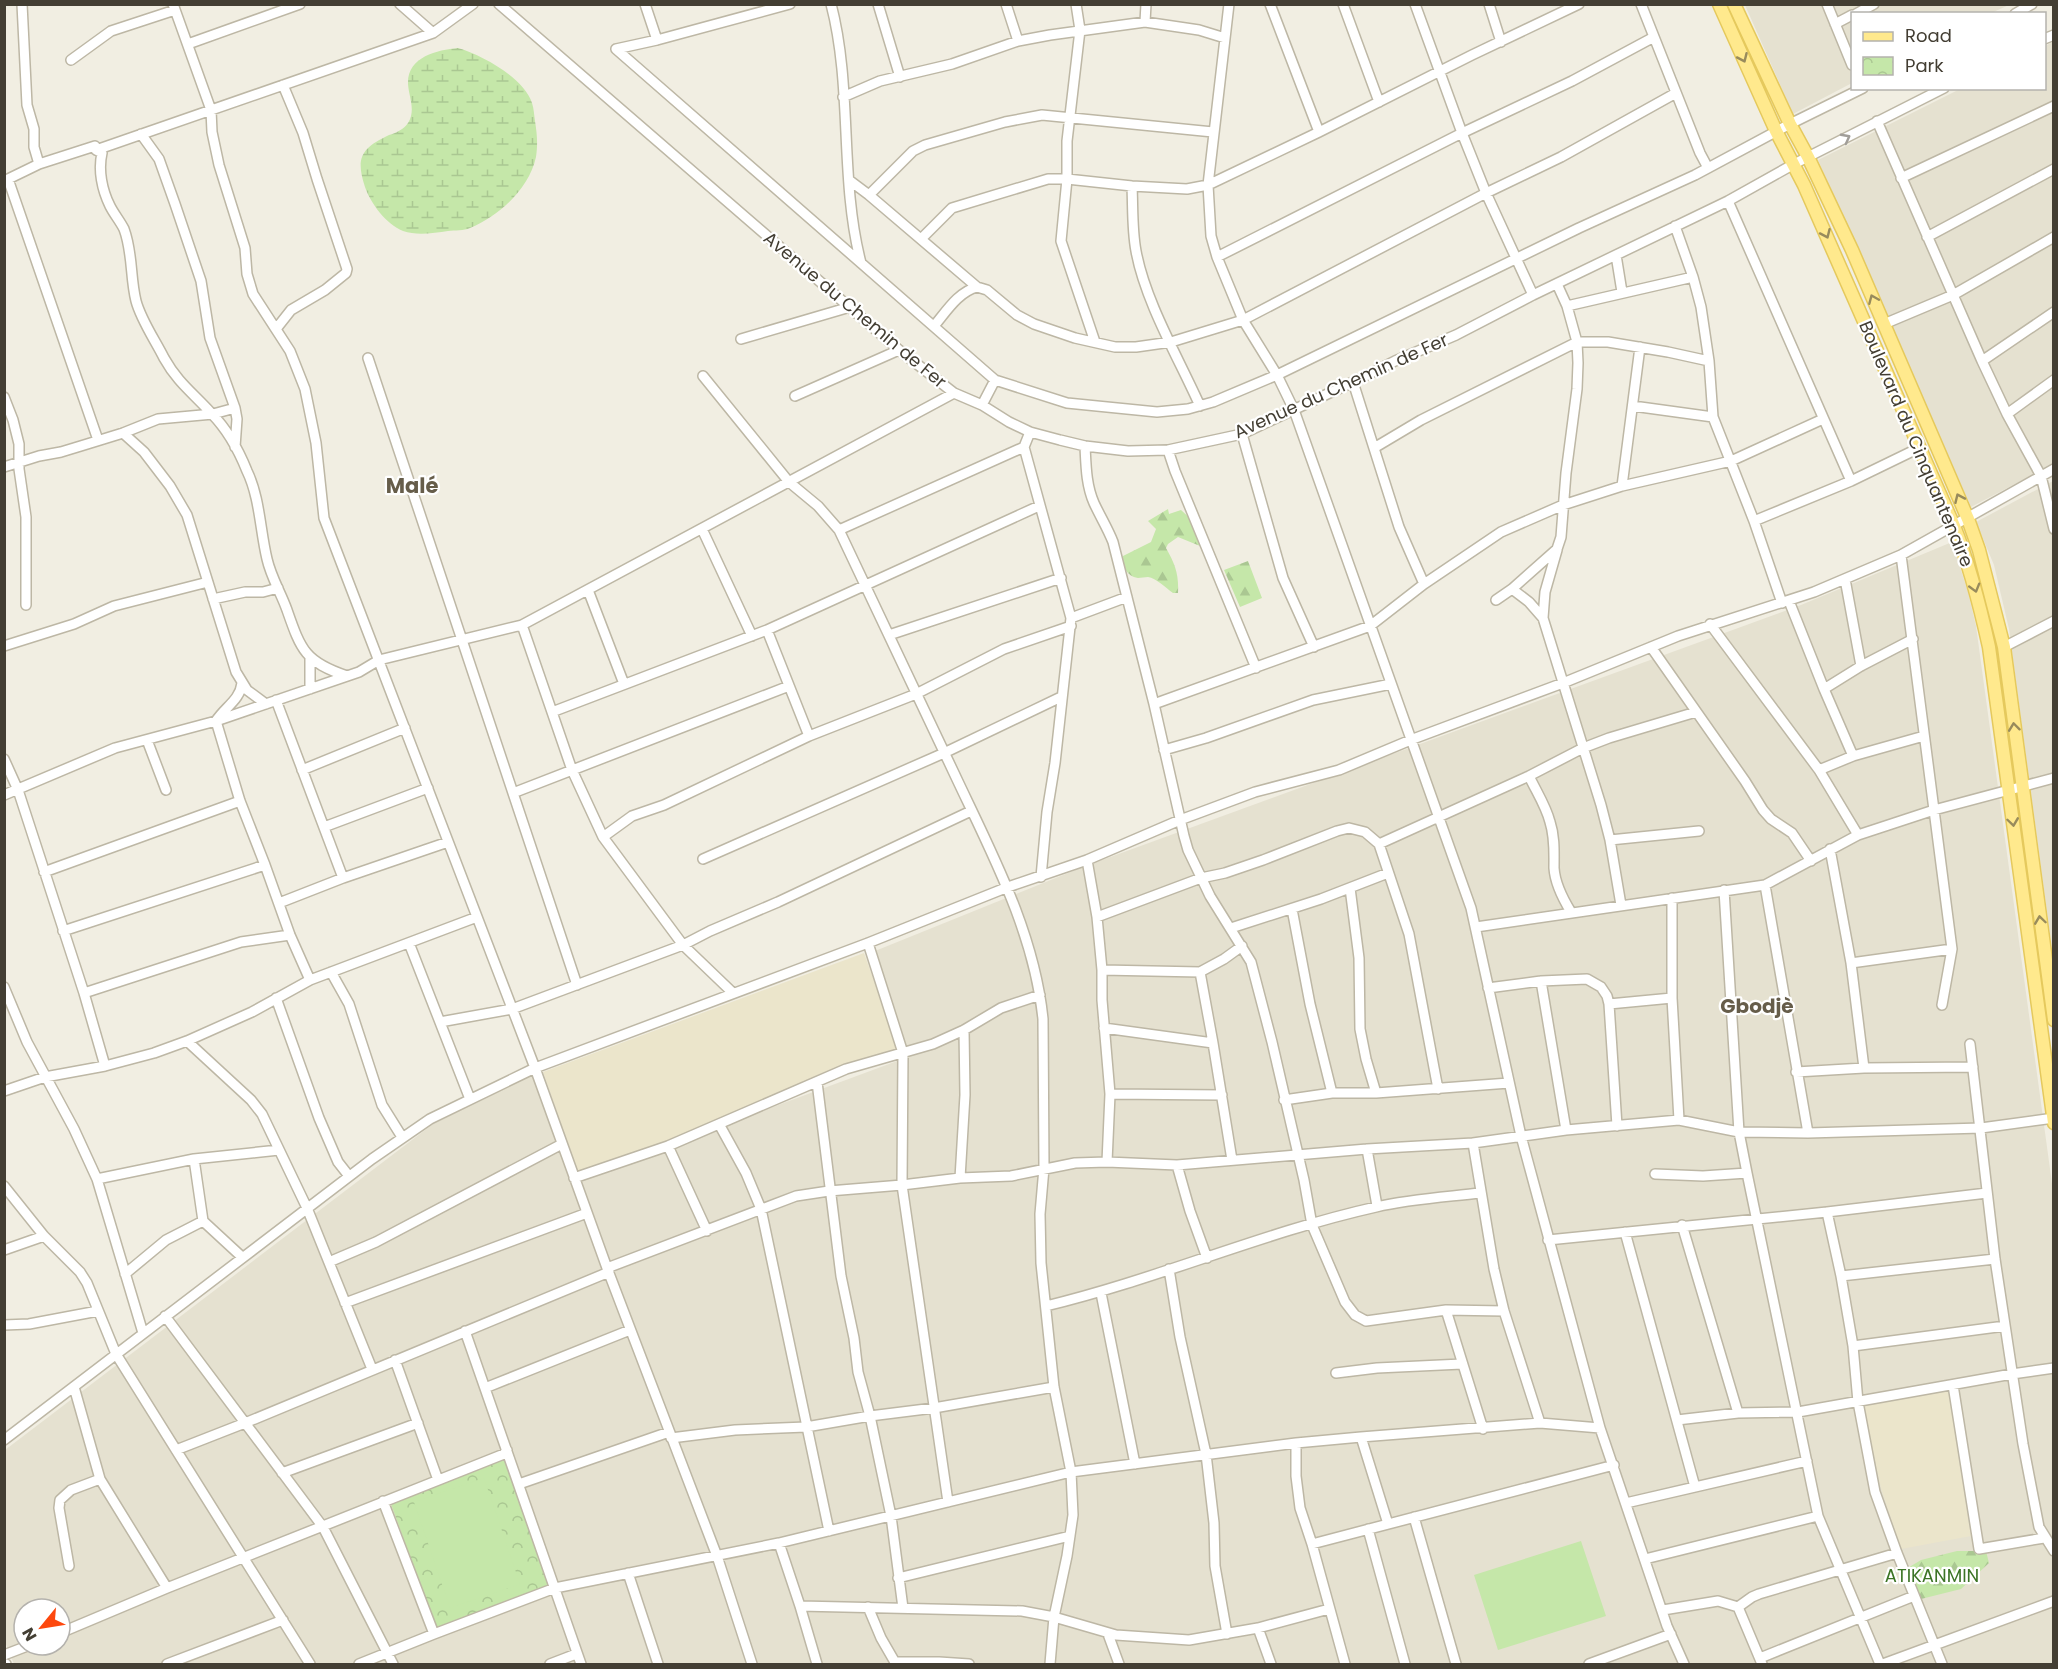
<svg xmlns="http://www.w3.org/2000/svg" width="2058" height="1669" font-family="Poppins,sans-serif">
<defs>
<pattern id="forest-firs" width="22" height="20" patternUnits="userSpaceOnUse" patternTransform="scale(1.5)"><rect width="22" height="20" fill="#c5e7a9"/><path d="M5 1l3.5 6h-7zM16 11l3.5 6h-7z" fill="#aac792"/></pattern>
<pattern id="wetland-marsh" width="20" height="14" patternUnits="userSpaceOnUse" patternTransform="scale(1.5)"><rect width="20" height="14" fill="#c5e7a9"/><path d="M1 5h8M5 5V1M11 12h8M15 12V8" fill="none" stroke="#aac792"/></pattern>
<pattern id="park-crowns" width="20" height="18" patternUnits="userSpaceOnUse" patternTransform="scale(1.5)"><rect width="20" height="18" fill="#c5e7a9"/><path d="M2 6a3 3 0 1 1 6 0M12 15a3 3 0 1 1 6 0" fill="none" stroke="#aac792"/></pattern>
</defs>
<rect width="100%" height="100%" fill="#f1eee2"/>
<path fill="#e5e1d0" fill-rule="evenodd" d="M1745,5H2009L1991,13L1852,14V83L1793,114Z
M2053,42V464L1971,507L1818,160L1960,89L2044,88L2045,46Z
M2053,481V956L2009,629L1994,565L1976,522Z
M1952,542L1968,592L1976,626L2053,1191V1664H14L5,1642V1450L433,1124L534,1074L573,1181L908,1057L875,951L1083,867L1801,605ZM24,1609H60V1645H24Z"/>
<path fill="#ebe5cb" d="M864,953L899,1050L579,1176L543,1072Z
M1949,1390L1971,1536L1901,1549L1881,1488L1863,1406Z"/>
<path fill="url(#forest-firs)" d="M1168,509L1169,514L1181,510L1193,521L1200,546L1178,537L1168,544L1166,548C1175,564 1179,574 1178,593H1173C1166,588 1156,578 1148,577C1145,577 1141,578 1138,578C1126,576 1123,567 1123,556L1151,542L1156,529L1148,521Z
M1248,561L1262,598L1240,607L1224,570Z
M1957,1551H1986L1989,1563L1961,1589L1921,1599L1910,1598L1901,1572L1921,1560Z"/>
<path fill="url(#wetland-marsh)" d="M458,48C482,55 524,78 532,103C534,109 534,115 535,121C537,134 538,144 536,157C529,189 499,216 470,228C464,231 455,230 448,231C434,233 417,236 403,231C386,224 371,204 365,187C355,157 362,148 389,135C396,133 404,129 408,123C416,110 409,98 408,84C407,57 437,50 458,48Z"/>
<path fill="url(#park-crowns)" d="M507,1458L551,1584L436,1629L391,1504Z"/>
<path fill="#c5e7a9" d="M484,1478L520,1584L450,1608L414,1502Z
M1581,1541L1606,1616L1498,1650L1474,1575Z"/>
<g fill="none" stroke-linecap="round" stroke-linejoin="round">
<g stroke="#bdb7a5" stroke-width="12">
<path id="minor" d="M22,4L27,105L34,129V147L39,164
M173,4L211,110L212,132L219,165L245,248L247,274L253,294L290,351L305,389L316,443L324,518L535,1068L607,1268L717,1556L752,1664
M400,4L433,33
M499,4L899,350L954,393L982,405L1009,422L1030,432L1060,440L1085,446L1128,451L1168,450L1242,434L1353,382L1395,361L1456,335L1533,295L1728,201L1794,164L1944,88
M645,4L657,40
M831,4C853,88 839,178 861,263
M878,4L900,77
M1006,4L1018,41
M1076,4L1080,30L1067,141V179L1061,241L1095,342
M1229,4L1208,185L1211,236L1217,257L1243,320L1277,375L1294,410L1471,908L1521,1136L1600,1428L1667,1626L1684,1664
M1270,4L1319,132
M1343,4L1379,102
M1415,4L1462,133L1486,193L1533,295
M1489,4L1501,42
M1641,4L1700,153L1708,168
M1827,4L1852,65
M1856,14L1874,4
M2015,14L2032,4
M1145,22L1146,4
M1835,24L1852,15
M2044,39L2054,35
M188,44L300,4
M616,49L995,380L1067,403L1157,412L1188,409L1213,402L1277,375L1579,228L1695,175L1790,124L1863,88
M616,49L657,40L790,4
M71,60L111,31L175,10
M843,97L880,81L952,64L1018,41L1050,35L1145,22L1199,30L1225,38
M1877,121L1982,361L2007,414L2041,476L2054,529
M141,134L159,159L175,204L201,281L210,338L235,408L237,419L235,447
M96,150L433,33L473,4
M1901,178L2054,106
M8,179L98,440
M849,180L869,195L977,287
M4,181L39,164L95,146L96,150L102,153C98,170 102,190 110,206C114,214 120,221 124,229C133,253 130,277 136,301C141,320 155,340 164,358C178,383 193,393 211,413C226,428 239,451 247,471C260,498 260,530 267,559C271,577 281,593 287,610C301,650 305,662 347,676
M1132,186C1133,208 1132,230 1136,251C1145,301 1179,359 1200,406
M869,195L913,151L925,145L1005,122L1042,115L1213,132
M1728,201L1851,481
M1675,226L1693,277L1701,307L1709,361L1713,417L1754,521L1782,603
M1927,237L2054,169
M921,239L952,208L1048,179H1067L1132,186L1187,189L1208,185L1319,132L1472,55L1579,4
M1616,255L1622,292
M1217,257L1462,133L1572,81L1654,37
M1567,306L1693,277
M1884,324L1953,295L2054,237
M934,326C946,312 958,292 977,287L987,290L1017,315L1034,324L1075,338L1115,347H1136L1171,342L1243,320L1486,193L1561,157L1676,93
M276,329L291,310L325,290L346,273L347,269L317,179L303,133L283,85
M741,339L850,307
M368,358L577,985
M1982,361L2054,312
M703,376L789,482L818,506L839,530C877,611 915,692 954,773C991,852 1034,931 1043,1019L1044,1168L1040,1214L1041,1263L1054,1387L1071,1472L1073,1515L1067,1556L1054,1617L1050,1664
M1353,382L1399,527L1424,584
M795,396L899,350
M4,397L13,420L19,444V469L26,517V605
M982,405L995,380
M1633,406L1713,417
M2007,414L2054,380
M1030,432L1024,447L1071,618L1055,763L1047,812L1041,877
M123,433L144,452L170,486L187,515L236,672L247,690L266,704
M1242,434L1283,578L1314,647
M1085,446C1086,465 1086,485 1094,503C1100,516 1108,529 1113,542L1154,704L1184,836L1188,850L1210,896L1251,962L1272,1042L1304,1180L1312,1225L1345,1302L1355,1315L1366,1321L1446,1310L1504,1311
M1374,448L1421,420L1577,342H1608L1668,352L1709,361
M1168,450L1175,471L1256,668
M4,467L39,456L61,452L84,445L123,433L158,419L213,414L235,408
M1622,486L1640,347
M1754,521L1851,481L1919,448
M702,529L752,636
M839,530L1024,447
M1901,555L1952,949L1942,1005
M1845,579L1861,666
M1512,589L1529,602L1543,618L1601,805L1610,840L1621,905
M588,590L624,684
M213,599L245,592H263L278,588
M1496,600L1512,589L1557,549L1561,537L1566,473L1577,389L1578,363L1577,342L1567,306L1557,284
M1789,601L1824,689L1853,756
M1071,618L1127,597
M1543,618L1545,592L1557,550
M1710,624L1819,770L1858,835
M522,625L572,770L603,837L683,945L733,993
M767,630L809,736
M889,635L1061,578
M4,646L74,624L114,606L208,582
M1651,647L1745,781L1763,810L1771,819L1792,833L1811,861
M2004,647L2054,621
M310,658V689
M242,683C240,700 225,707 216,721L240,801L265,865L290,935L310,980
M1824,689L1861,666L1913,639
M276,700L343,878
M1154,704L1370,626L1424,584L1501,532L1563,505L1622,486L1731,461L1823,419
M552,712L767,630L1039,506
M147,740L166,790
M1164,750L1206,738L1313,700L1391,684
M4,759L18,790L84,993L105,1066L154,1053L187,1041L252,1012L310,980L477,917
M302,770L405,728
M1819,770L1853,756L1924,736
M1529,776C1536,791 1546,806 1550,822C1555,837 1554,853 1554,868C1555,884 1563,899 1571,912
M513,793L789,686
M4,795L115,748L216,721L359,672L379,660L522,625L954,393
M324,827L428,788
M603,837L632,816L664,805L809,736L916,694L1004,649L1071,626
M1610,840L1699,831
M1379,844L1529,776L1583,748L1609,738L1696,712
M1830,849L1851,963L1864,1068
M703,859L944,753L1061,697
M1087,860L1097,917L1102,970V1000L1110,1094L1107,1162
M44,872L240,801
M1765,885L1808,1133
M1350,888L1359,958L1360,1029L1366,1059L1376,1093
M1724,890L1739,1132L1747,1173L1818,1516L1880,1664
M1672,898V998L1679,1120
M279,903L343,878L448,842
M1292,909L1310,1004L1332,1093
M1097,917L1201,878L1225,873L1263,860L1337,831L1349,828L1365,832L1379,844L1409,934L1438,1089
M1476,927L1765,885L1858,835L1934,810L2054,778
M1231,928L1321,899L1388,873
M63,931L265,865
M409,943L470,1099
M868,943L903,1053L902,1185L948,1502
M1851,963L1952,949
M1102,970L1200,972L1224,959L1242,946
M331,972L349,1004L382,1105L402,1137
M1200,972L1213,1043L1232,1160
M1541,981L1566,1130
M4,987L27,1042L74,1129L97,1179L143,1333
M1488,988L1541,981L1587,979L1601,987L1607,996L1609,1004L1617,1126
M84,993L241,942L290,935
M276,998L319,1118L338,1162L349,1176
M1609,1004L1672,998
M440,1022L512,1009L683,945L710,931L778,902L971,811
M1104,1028L1213,1043
M187,1041L251,1100L262,1114L307,1208L372,1369
M1970,1044L1995,1259L2023,1444L2039,1527L2054,1551
M1796,1072L1864,1068L1973,1067
M817,1082L841,1276L854,1338L858,1372L870,1416L891,1516L903,1608
M4,1091L45,1077L105,1066
M1110,1094L1222,1095
M1284,1100L1332,1093H1376L1509,1083
M719,1124L746,1173L761,1209L829,1531
M1473,1143L1494,1269L1504,1311L1540,1423
M668,1146L707,1231
M1367,1149L1377,1206
M194,1159L279,1150
M1177,1165L1190,1211L1207,1258
M1655,1174L1703,1176L1747,1173
M574,1178L668,1146L846,1069L933,1044L964,1030L1001,1008L1040,995
M960,1178L965,1095L964,1030
M97,1179L194,1159L203,1221
M4,1186L44,1236L80,1272L87,1283L116,1354L310,1664
M1827,1212L1841,1276L1853,1346L1858,1402L1875,1492L1897,1553L1942,1664
M1682,1225L1738,1413
M1625,1232L1695,1487
M1548,1240L1827,1212L1987,1193
M4,1250L44,1236
M329,1262L376,1242L562,1144
M607,1268L796,1196L829,1191L902,1185L960,1178L1011,1176L1075,1163L1107,1162L1177,1165L1367,1149L1473,1143L1566,1130L1679,1120L1739,1132L1808,1133L1981,1128L2054,1118
M1169,1269L1180,1337L1206,1454L1214,1523L1215,1566L1227,1634
M125,1274L166,1240L203,1221L242,1257
M1841,1276L1995,1259
M1101,1293L1135,1464
M345,1303L587,1213
M1046,1306C1158,1279 1264,1232 1376,1207C1410,1199 1446,1197 1480,1193
M1446,1310L1483,1429
M165,1316L323,1527L393,1664
M4,1325L29,1324L98,1311
M465,1331L581,1664
M1853,1346L2005,1326
M395,1360L438,1480
M1336,1373L1377,1368L1462,1364
M1953,1385L1979,1549L2044,1538
M74,1387L100,1479L167,1588
M485,1388L630,1330
M1677,1420L1738,1413L1798,1412L2012,1374L2054,1368
M1361,1437L1388,1524
M671,1438L735,1430L806,1427L870,1416L934,1408L1054,1387
M4,1440L372,1159L430,1119L535,1068L868,943L1008,887L1087,860L1180,820L1255,792L1339,770L1413,739L1563,683L1678,636L1814,592L1901,555L2054,469
M1296,1443V1476L1300,1508L1312,1544L1345,1664
M176,1450L245,1423L609,1272
M282,1473L418,1423
M519,1484L669,1432
M383,1501L434,1634
M1626,1503L1807,1461
M1414,1517L1456,1664
M1368,1529L1405,1664
M779,1543L800,1606L817,1664
M1312,1544L1614,1465
M1645,1559L1818,1516
M69,1566L59,1508L60,1500L71,1490L100,1479
M628,1573L658,1664
M898,1578L1070,1536
M800,1606L1022,1611L1054,1617L1116,1635L1189,1640L1258,1628L1329,1609
M868,1607L881,1638L896,1664
M1738,1607L1762,1664
M1663,1610L1718,1601L1738,1607L1752,1597L1759,1594L1897,1553
M1258,1628L1271,1664
M60,1633L167,1588L504,1454L507,1450
M1108,1634L1119,1664
M4,1655L30,1645
M1760,1658L1914,1596
M895,1662H939L969,1664
M5,1664H6
M167,1664L283,1620
M359,1664L434,1634L555,1588L779,1543L1071,1472L1296,1443L1361,1437L1540,1423L1600,1428
M550,1664L576,1654
M1589,1664L1671,1634
M1883,1664L2054,1601"/>
</g>
<g stroke="#e5c95d" stroke-width="15">
<path id="major" d="M1719,4L1776,131L1804,185L1954,526C1970,566 1980,606 1989,647L2054,1123
M1734,4L1790,124L1808,157L1852,250L1968,519L1979,550L2004,647L2054,1020"/>
</g>
<use href="#minor" stroke="#fff" stroke-width="9"/>
<use href="#major" stroke="#ffe98d" stroke-width="12"/>
</g>
<defs><path id="oneway-chevron" d="M-2-3.5L2.5 0L-2 3.5" fill="none" stroke-width="1.6" stroke-linecap="round" stroke-linejoin="round" transform="scale(1.5)"/></defs>
<g stroke="#988b5c">
<use href="#oneway-chevron" transform="translate(1743 58) rotate(66)"/>
<use href="#oneway-chevron" transform="translate(1826 234) rotate(66)"/>
<use href="#oneway-chevron" transform="translate(1873 299) rotate(-113)"/>
<use href="#oneway-chevron" transform="translate(1959 498) rotate(-114)"/>
<use href="#oneway-chevron" transform="translate(1975 588) rotate(74)"/>
<use href="#oneway-chevron" transform="translate(2014 727) rotate(-97)"/>
<use href="#oneway-chevron" transform="translate(2013 822) rotate(82)"/>
<use href="#oneway-chevron" transform="translate(2040 920) rotate(-98)"/>
</g>
<use stroke="#a19e99" href="#oneway-chevron" transform="translate(1846 138) rotate(-28)"/>
<g text-anchor="middle" stroke-width="4.5" stroke-linejoin="round" paint-order="stroke">
<g font-size="18" fill="#433e33" stroke="#fff">
<text transform="translate(855 310) rotate(40)" y="6">Avenue du Chemin de Fer</text>
<text transform="translate(1341 386) rotate(-24)" y="6">Avenue du Chemin de Fer</text>
<text transform="translate(1916 444) rotate(67)" y="6">Boulevard du Cinquantenaire</text>
</g>
<g font-size="18" fill="#3c7426" stroke="#fff">
<text x="1932" y="1582">ATIKANMIN</text>
</g>
<g font-size="20" font-weight="bold" fill="#665d4a" stroke="#fff">
<text x="1757" y="1013">Gbodjè</text>
</g>
<g font-size="21" font-weight="bold" fill="#665d4a" stroke="#fff">
<text x="412" y="493">Malé</text>
</g>
</g>
<rect width="2058" height="1669" fill="none" stroke="#433e33" stroke-width="12"/>
<rect x="1851" y="12" width="195" height="78" fill="#ffffff" stroke="#b4b2ad" stroke-width="1.5"/>
<rect x="1863" y="32" width="30" height="9" fill="#ffe98d" stroke="#b4b2ad" stroke-width="1.5"/>
<text x="1905" y="42" font-size="18" fill="#433e33">Road</text>
<rect x="1863" y="57" width="30" height="18" fill="url(#park-crowns)" stroke="#b4b2ad" stroke-width="1.5"/>
<text x="1905" y="72" font-size="18" fill="#433e33">Park</text>
<g transform="translate(42 1627) rotate(240)"><circle r="28" fill="#ffffff" stroke="#b4b2ad" stroke-width="1.5"/>
<path d="M0-4.5L10 22L0 15L-10 22Z" fill="#fd480e"/>
<text y="-9" font-size="16" font-weight="bold" text-anchor="middle" fill="#433e33">N</text>
</g>
</svg>
